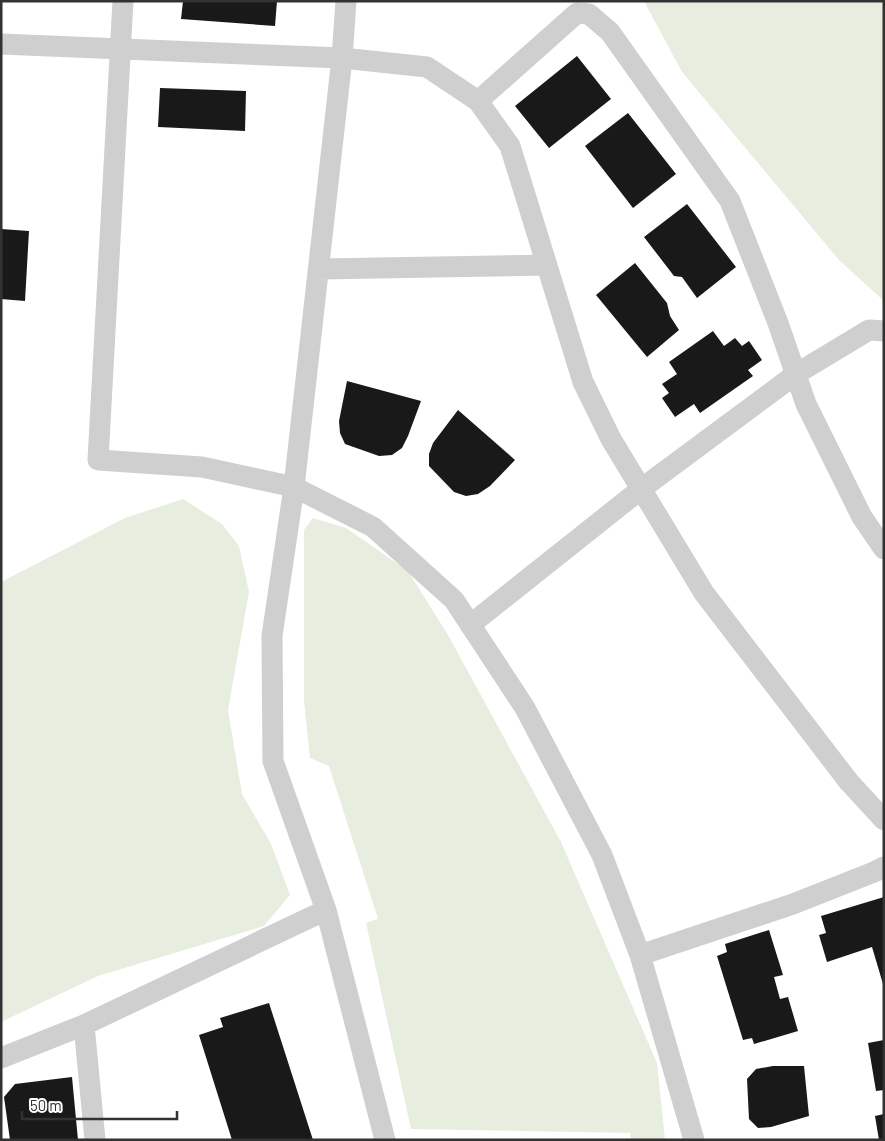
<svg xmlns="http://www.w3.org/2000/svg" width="885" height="1141" font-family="Barlow,sans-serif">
<rect width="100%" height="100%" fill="#fff"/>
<path fill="#e7eee0" d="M646,1H884V301L839,260L682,72L646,5Z
M183,499L222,524L239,546L249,592L228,710L242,794L271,844L290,895L264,926L98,976L1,1022V582L125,518Z
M313,518L346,528L408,571L448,635L561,842L657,1063L665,1140H631L630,1133L411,1129L366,923L378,919L329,766L310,758L304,701V530Z"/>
<path fill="#191919" d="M183,1H277L275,26L181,19Z
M577,56L611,99L549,148L515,106Z
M160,88L246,91L245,131L158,127Z
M628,113L676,174L633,208L585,146Z
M687,204L736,267L697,298L682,277L674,276L644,237Z
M1,229L29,231L25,301L1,299Z
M635,263L667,303L670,316L679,330L647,357L596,295Z
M713,331L724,346L735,338L742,346L749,341L762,360L748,370L753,376L700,413L694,404L675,417L662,398L669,393L662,384L677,374L669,362Z
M347,381L421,401L408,436L402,448L392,455L379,456L345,444L340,433L339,421Z
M458,410L515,460L490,486L478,494L466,496L454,492L429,466V454L433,443Z
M884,897V984H883L872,947L827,962L819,935L826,933L821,916Z
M769,930L783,975L774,977L780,999L788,997L798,1031L754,1044L752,1038L743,1040L717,956L727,952L725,944Z
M269,1003L313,1140H232L199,1035L223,1027L220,1018Z
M884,1040V1090L876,1091L868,1043Z
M773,1066H804L809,1116L771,1127L758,1128L749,1119L747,1079L756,1069Z
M72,1077L78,1140H10L4,1097L15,1084Z
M884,1114V1140H879L875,1116Z"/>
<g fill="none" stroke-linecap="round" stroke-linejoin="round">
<path stroke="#cfcfcf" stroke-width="21" d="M123,1L98,460L202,467L294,487L373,527L454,600L525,708L602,855L640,955L694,1140
M346,1L342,58L294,487L272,636L273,761L326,910L385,1140
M1,44L342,58L427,67L478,101L510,146L583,382L611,439L704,593L849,782L884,820
M478,101L577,13L589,14L610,32L730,201L778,323L806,404L862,517L884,549
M319,269L547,265
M470,625L641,489L796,374L869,330L884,331
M640,955L793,904L874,872L884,867
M84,1025L95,1140
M1,1058L84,1025L326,910"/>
</g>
<rect width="885" height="1141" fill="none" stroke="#323232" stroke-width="5"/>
<path d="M22 1111v8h155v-8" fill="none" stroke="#323232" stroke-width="2.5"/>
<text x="30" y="1111" font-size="15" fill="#323232" stroke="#ffffff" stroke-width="4" paint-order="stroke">50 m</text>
</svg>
